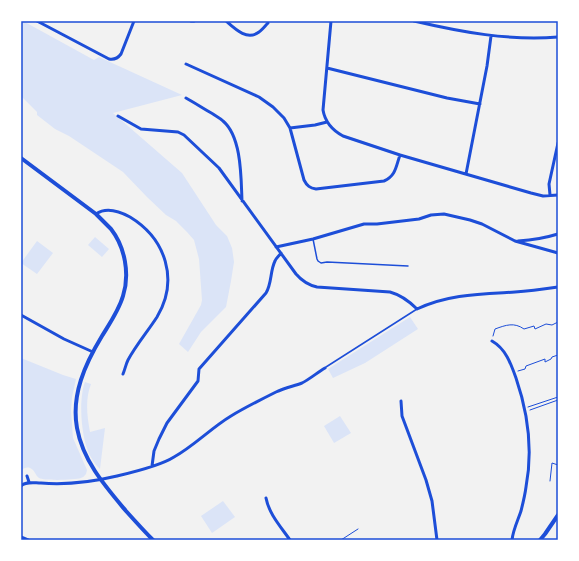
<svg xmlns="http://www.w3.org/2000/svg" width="579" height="561" font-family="Lato,sans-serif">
<rect width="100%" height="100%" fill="#f2f2f2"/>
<path fill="#dbe4f7" d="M21,21H23L94,60L99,57L182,95L113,113L182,173L216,225L227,236L232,248L234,262L231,281L226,307L201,332L188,352L179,344L201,305L202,300L199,259L194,240L187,232L176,221L166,215L147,197L123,172L69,136L55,129L37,115V112L21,96Z
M95,237L109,249L102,257L88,245Z
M37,241L53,253L37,274L21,263Z
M410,317L418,329L365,363L333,378L328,369Z
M21,358L63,375L76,379L72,397L71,411L73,438L87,470L86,474C84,476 84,477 81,478C75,480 44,481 39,478C35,475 35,470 30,468C27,467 24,468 21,470Z
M85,382L91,384C85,399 87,416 90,432L105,428L100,469C97,466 94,463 92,459C81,443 78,400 85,382Z
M340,416L351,433L334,443L324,426Z
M223,501L235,517L212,533L201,516Z"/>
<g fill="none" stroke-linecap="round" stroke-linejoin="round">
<path stroke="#1d4ed8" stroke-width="1" d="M493,336L495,329C506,325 514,322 524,329L534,326L535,329L546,324L552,325L558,322
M518,371L525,369L526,366L545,359V362L551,359L552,357L558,355
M528,407L558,397
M530,410L558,400
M550,481L552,463L558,465
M341,540L358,529"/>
<path stroke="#1d4ed8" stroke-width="1.5" d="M313,239L317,259L318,261L321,263L327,262L408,266
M326,367L417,309"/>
<path stroke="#1d4ed8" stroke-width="3" d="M37,21L109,59C114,60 118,58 121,54L134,21
M191,21H194
M226,21C235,29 247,41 259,32C262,30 265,26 268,23
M331,21L323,110C325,122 332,130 343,136L400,155L531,193L543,196L558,195
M414,21C461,32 509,41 558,37
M186,64L259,97L273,107L284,118L290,128L304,180C307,186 310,188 316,189L384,181C396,176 396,166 400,155
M327,68L447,98L480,104
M186,98C195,103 204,109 213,114C216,116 220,118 223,121C242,137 241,179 242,201
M118,116L141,129L178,132L184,135L219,168L296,274C302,281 308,285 317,287L390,292C401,295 409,301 417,309C448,294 481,294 515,292C529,291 544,289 558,287
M290,128L315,125L327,122
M466,174L487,66L491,36
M550,195L549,184L558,143
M96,214C106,207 119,211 130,217C166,239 179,280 157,317C148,331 136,345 128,360C126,364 125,369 123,374
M518,241C532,240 545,238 558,234
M276,247L313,239L364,224H377L419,219L431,215L444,214L470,220L482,224L515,241L558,253
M21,315L64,339L93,352
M492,341C506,349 511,364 516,378C528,413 533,450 526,487C525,495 523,503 521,511C518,520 513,530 512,540
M401,401L402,416L426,480L432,501L437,540
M152,466L154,451L159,439L167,423L198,381L199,369L266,293C272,283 270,271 275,261C276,258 279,256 281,253
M27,476L29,482
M21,486C26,481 34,483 41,483C66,485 92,482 117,476C134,472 160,466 174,457C194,446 211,428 231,416C244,408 262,399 276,392C285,388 294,386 302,383C310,379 318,372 325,368
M266,498C269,514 281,527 290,540
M21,537L28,540"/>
<path stroke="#1d4ed8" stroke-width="4" d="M21,158L96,214C101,219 106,224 111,229C125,247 130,274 123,296C119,310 110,323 102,336C85,364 71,395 77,428C83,461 105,486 126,511C135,521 144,531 153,540
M540,540L545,534L558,515"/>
</g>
<rect width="579" height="561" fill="none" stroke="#ffffff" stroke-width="44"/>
<rect x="22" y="22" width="535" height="517" fill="none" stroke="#1d4ed8" stroke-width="1.5"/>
</svg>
